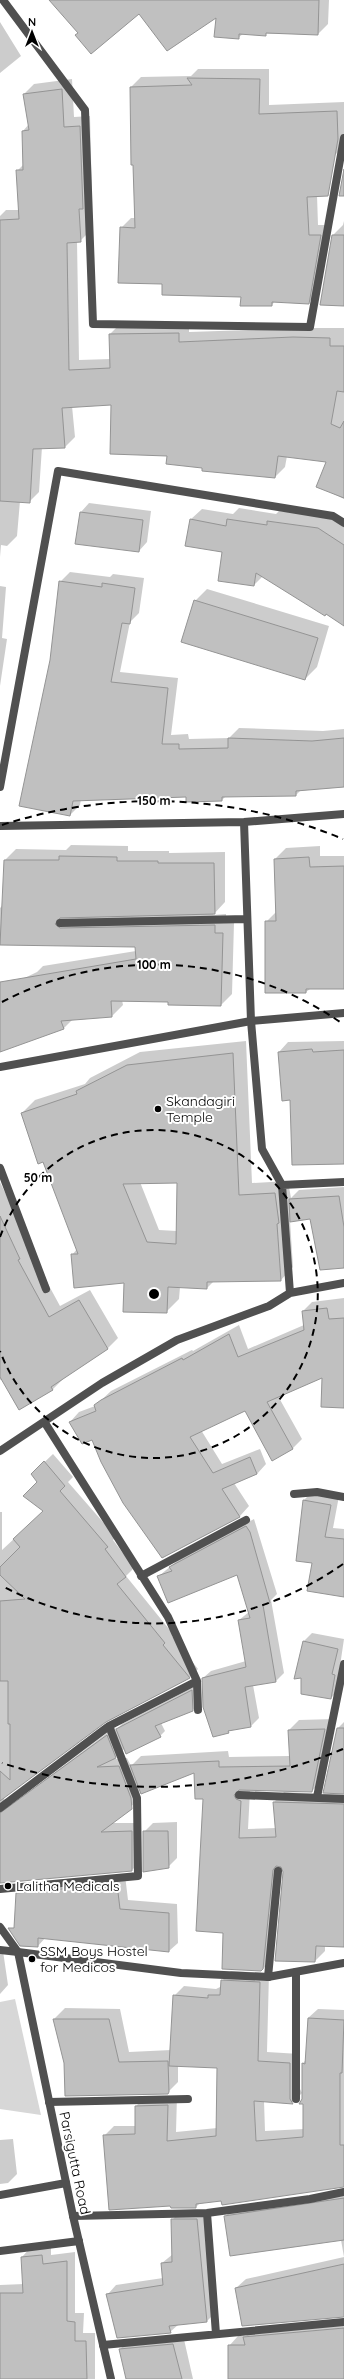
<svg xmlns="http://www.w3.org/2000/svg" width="344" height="2379" font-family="Quicksand,sans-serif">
<rect width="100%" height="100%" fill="#fff"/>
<path fill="#d7d7d7" d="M15,1999L41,2115L0,2109V2002Z"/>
<path fill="#0003" fill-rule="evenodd" d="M51,0H329L328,24L318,34L244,33L238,38L217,16L139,12L79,33Z
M0,22L21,56L0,73Z
M198,69H269V105L344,102V146L335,155L330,154V185L320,195H317L318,225H330L318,293L308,303L275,301L272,305L242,296L163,283L121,228L131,218H135L131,87L141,77L191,76Z
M72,79L74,117L90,116L92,198L89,201L90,231L80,241H77L79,360L111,359L110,334L120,324L189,323V332L304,328H344V499L318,486L328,461L287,456L285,467L275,477L204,467L168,455L112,404L72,406L75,437L65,447H42L39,492L29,502L20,501L17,536L7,546L1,545L0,557V216L6,210H19L17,171L24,164L23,131L29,124L24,94L34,84Z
M344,221V304L333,235L343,225Z
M89,503L151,511L147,542L139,551L81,512Z
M239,508L276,514L279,511L330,517L344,527V625L263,576L254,585L224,551L190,520L202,509L233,514Z
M70,572L110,577L113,574L144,578L139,613L130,622L120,672L178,678L171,735L188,734L189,739L229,738L239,728L323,731L344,729V787L301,790L296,795L226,796L222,800L187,796L81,799L80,805L70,815L51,660L60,582Z
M0,586L6,587L2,638L7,639L0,686Z
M207,589L329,626L317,667L305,679L195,601Z
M71,845L128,846V851H169V853L225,852V902L213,915L226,914V922L234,923L232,994L221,1005L169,1001L122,1000L123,1005L112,1016L73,1019L63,1029L0,1050V992L6,987L37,972L43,966L136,951V946L0,944V908L4,904L5,860L16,849L66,850Z
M320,846V856H344V989H310L306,992L266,922L277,911L275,859L286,848Z
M246,1041L252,1183L288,1181L291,1198L299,1190L344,1187V1267L311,1218L290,1221L293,1267L281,1280L214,1281L207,1288L180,1287L179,1299L166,1312L126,1282L72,1255L77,1249L43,1161L22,1113L35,1100L85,1084L90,1078L140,1052ZM140,1182H178L177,1231L159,1230Z
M344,1041V1163L291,1099L279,1052L288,1042Z
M0,1182L31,1247L29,1249L60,1306L90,1290L118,1338L107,1349L64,1378L53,1389L20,1409L2,1379L0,1380Z
M344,1298V1407L323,1377L278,1396L302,1439L292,1449L246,1410L201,1430L222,1464L260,1449L266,1464L257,1474L234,1483L249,1506L240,1516L163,1557L93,1439L70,1422L79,1412L95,1406L111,1391L192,1350L193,1351L239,1325L248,1349L304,1325L303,1311L312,1302Z
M53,1454L73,1477L68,1482L116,1537L113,1540L134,1568L126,1576L173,1634L172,1636L198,1669L189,1678L105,1721L4,1798L6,1805L13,1804L115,1727L116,1730L122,1724L196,1686L197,1706L192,1711L161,1723L165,1731L160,1736L126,1752L125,1748L114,1759L127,1758L131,1766L141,1756L228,1751L229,1757L290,1756L289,1730L299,1720L335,1719L322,1781L312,1791L246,1789L250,1791L248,1829L276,1828L274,1802L284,1792L330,1794L337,1729L344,1722V1946L325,1945V1951L315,1961L282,1865L273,1958L263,1969L225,1932L204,1798L195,1771L139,1787L140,1799L111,1823H140L141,1861L132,1870L0,1881V1512H2V1550L44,1511L38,1482L32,1474Z
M313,1491L339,1496L333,1528L344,1529V1593L313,1562L297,1560L304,1500Z
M254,1519L277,1594L271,1600L284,1673L276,1681L253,1685L259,1718L251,1726L231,1729L228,1732L203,1678L211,1671L246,1661L239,1620L249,1612L238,1574L159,1576L178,1560Z
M312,1633L344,1639L340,1666V1689L331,1698L304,1641Z
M177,1822V1858L168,1867L144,1832L153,1823Z
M125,1875L128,1900L177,1904L178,1943L169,1951L46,1937L38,1946L17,1893L25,1885Z
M3,1951L8,1985L0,1994V1952Z
M231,1971L269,1973L267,2052L300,2054V2089L302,2093L293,2102L264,2101L265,2131L304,2129L302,2064L306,2060L308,2018L318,2009L344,2010V2186L200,2203L196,2207L104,2136L114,2126H136V2106L146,2096H177L176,2132L217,2128L218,2067L178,2065V2082L167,2093L65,2063L54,2019L65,2008L120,2009L129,2052L171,2050L174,1996L184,1986L216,1989L222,1986V1981Z
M13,2139L17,2174L8,2183L0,2184V2140Z
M344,2191V2316L236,2288L246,2279L344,2257L341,2240L225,2217L234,2207Z
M206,2210L216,2312L207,2321L179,2324L170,2332L108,2294L116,2285L163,2278L162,2263L173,2254L172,2220L181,2211Z
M51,2247V2255L75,2252V2313H84L83,2333H95V2379H0V2285L24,2284L22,2257L30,2248Z
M344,2319V2379H229V2346L238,2336H246L254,2328Z
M183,2335L193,2379H127L120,2349L130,2340Z"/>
<path fill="#c0c0c0" stroke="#949494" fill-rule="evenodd" d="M49,0H319L318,35L266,33V36L239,34V39L214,37L216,18L167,51L139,14L91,54L75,35L78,33Z
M187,78L260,79L259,114L337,111L338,139L328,196L307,197L309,235H321L309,304L272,302V306H240L241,297L162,295V284L118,283L120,227L135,228L133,165H131L130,87L192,85Z
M62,89L64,127L80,126L83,209H79L81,242L67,243L69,370L110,368L109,334L179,333V342L293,337L330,338V346H344V392L337,391L331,424L340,428L344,421V498L316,487L326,462L278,456L275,478L202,471V468L166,464L167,456L110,454L111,405L62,408L65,448L33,449L30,503L0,501V220L19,219L16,170H23L22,131L29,130L23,94Z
M344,169V196H339Z
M332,235H344V306L320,305Z
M80,512L143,520L139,552L75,544Z
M190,519L226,526L227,519L267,525V521L318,528L344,545V626L326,614L325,616L256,573L254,586L218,581L222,552L185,546Z
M59,581L102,587V583L135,588L130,624L122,623L111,682L168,688L162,744H179V749L228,748V738L312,741L344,738V787L296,791V796L222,797V801L186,802V797L73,801L70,816L19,806L50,660Z
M194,600L318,638L305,680L181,642Z
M59,856L117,857V861H158V863H214L215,914L60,918L55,924L60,928L215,925V933H223L221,1006L168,1005V1002L111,1001L112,1017L61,1021L64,1029L0,1052V982L136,959L135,947L0,945L4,860H59Z
M309,857L310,867L344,866V989H306V993H265V921H276L274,859Z
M312,1049L313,1052L344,1050V1164L292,1165L290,1100L282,1101L278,1052Z
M233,1053L239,1195L275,1193L279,1223L277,1224L281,1281L207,1282V1289L168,1287L167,1313L123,1312L124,1283L74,1288L71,1254H78L43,1162L38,1164L21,1113L77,1094L76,1091L127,1065ZM177,1183L176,1244L147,1242L123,1184Z
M339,1196L344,1227V1268L320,1270L310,1219L290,1222L289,1199Z
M0,1216L20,1259L18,1260L49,1317L79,1300L108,1349L51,1387L53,1390L19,1410L0,1377Z
M327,1308L329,1319L344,1318V1408L321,1407L322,1378L267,1402L293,1449L272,1461L245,1411L190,1437L213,1473L250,1457L257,1474L222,1489L240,1517L162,1558L123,1503L101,1462L92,1440L82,1444L69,1422L96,1411L94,1405L101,1400L182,1358L183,1360L229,1334L238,1357L304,1330L302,1311Z
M44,1461L65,1486L60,1491L108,1547L105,1549L126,1577L117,1584L165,1643L163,1645L190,1678L106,1722L0,1801V1771L10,1780V1724H8V1681H0V1601L25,1599L0,1575V1567L20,1547L13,1539L43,1511L23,1496L37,1482L31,1474Z
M303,1500L331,1505L325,1537L344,1539V1597L307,1591L312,1563L296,1561Z
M246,1526L250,1532L270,1603L263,1605L276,1682L245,1687L251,1727L228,1731L229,1733L213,1737L203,1707L202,1678L246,1667L238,1620L250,1618L237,1575L168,1603L157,1576L172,1571L169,1567Z
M303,1641L338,1649L332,1674L335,1675L331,1699L301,1694V1678L294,1679Z
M192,1690L193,1711L155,1726L161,1737L126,1754L116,1729Z
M337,1728H344V1794L323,1793Z
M325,1729L312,1792L239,1790L234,1795L236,1799L241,1801L239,1838L276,1837L273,1802L344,1804V1947L316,1946L315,1962L275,1961L283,1872L281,1867L276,1866L273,1870L263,1969L261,1971L222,1969L223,1933L196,1931L203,1799H195L194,1773L141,1794L130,1765L219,1761V1767L290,1766L288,1730Z
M107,1735L116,1758L97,1767L119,1766L131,1798L132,1809L101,1832L132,1831V1871L0,1883V1813Z
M143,1831H168L169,1868L143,1872Z
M117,1884L120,1909L169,1913V1952L38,1938V1947L20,1946L8,1928H14L16,1893Z
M221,1980L260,1982L258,2061L290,2063V2099L293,2104L254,2101L256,2141L303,2137V2104H299L302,2099V2063L305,2064L308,2018L344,2020L342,2073H340V2145H344V2187L222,2205L221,2201L196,2204V2208H171L170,2206L109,2210L103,2135L135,2134V2106L168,2105L167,2141L216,2136L217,2068L169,2066L173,1995L208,1998V1995H220Z
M53,2019H109L119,2062L168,2061L169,2092L168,2094L65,2096L64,2063Z
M344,2198V2240L230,2256L224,2216Z
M171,2219H197L207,2322L169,2326L171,2333L117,2338L106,2294L163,2285L161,2263L172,2262Z
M42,2255L43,2264L67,2261V2321L75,2322V2341H86L87,2379H0V2293H23L21,2257Z
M344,2264V2317L242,2326L235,2288Z
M344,2328V2379H228V2345H245L243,2337Z
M173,2344L182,2379H126L119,2349Z"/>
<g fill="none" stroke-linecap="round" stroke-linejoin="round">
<path stroke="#505050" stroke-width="8" d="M3,0L85,110L93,324L310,327L344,138
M0,787L58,471L333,516L344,523
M244,822L251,1021L262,1149L282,1185L290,1293
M0,826L244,822L344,814
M60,923L247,919
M0,1168L46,1289
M282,1185L344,1182
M45,1423L168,1617L197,1681L198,1710
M0,1451L102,1383L177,1340L269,1306L290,1293L344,1283
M294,1494L317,1492L344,1497
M141,1576L246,1520
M239,1795L344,1799
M317,1797L344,1664
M0,1808L109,1726L197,1681
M0,1889L138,1876L137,1798L109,1726
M0,1950L18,1952
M268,1977L278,1871
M296,2099V1972
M49,2102L188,2099
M0,2195L66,2183
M207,2213L216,2334
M73,2216L207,2213L310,2199L344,2192
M0,2251L79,2241
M103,2345L344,2322"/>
<path stroke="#505050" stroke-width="8" d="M0,1067L251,1021L344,1013
M0,1927L18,1952L73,2216L111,2379
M18,1952L181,1973L268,1977L344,1963"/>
</g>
<g fill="none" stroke="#000" stroke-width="2" stroke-dasharray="7 5">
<path d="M0 1237A164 164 0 1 1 0 1351"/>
<path d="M343 1564A329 329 0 0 1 2 1586M2 1002A329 329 0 0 1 343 1024"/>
<path d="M343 1749A493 493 0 0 1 2 1763M2 825A493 493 0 0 1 343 839"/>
</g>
<g fill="#000" stroke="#fff" stroke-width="1.5">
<circle cx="158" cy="1109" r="4"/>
<circle cx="8" cy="1886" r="4"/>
<circle cx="32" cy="1959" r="4"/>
</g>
<g text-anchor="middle" stroke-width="4" stroke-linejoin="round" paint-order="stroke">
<g font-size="14" fill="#000" stroke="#fff" text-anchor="start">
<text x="166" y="1106">Skandagiri<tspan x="166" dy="16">Temple</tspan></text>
<text x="16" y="1891">Lalitha Medicals</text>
<text x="40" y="1956">SSM Boys Hostel<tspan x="40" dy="16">for Medicos</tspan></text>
</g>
<g font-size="14" fill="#000" stroke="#fff">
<text transform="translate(75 2163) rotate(78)" y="5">Parsigutta Road</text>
</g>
</g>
<circle cx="154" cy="1294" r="6" fill="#000" stroke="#fff" stroke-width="2"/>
<g font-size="12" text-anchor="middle" font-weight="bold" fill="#000" stroke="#fff" stroke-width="4" stroke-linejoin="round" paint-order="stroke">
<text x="154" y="805">150 m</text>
<text x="154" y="969">100 m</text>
<text x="38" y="1182">50 m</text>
</g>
<g transform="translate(32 32)" stroke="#ffffff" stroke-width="3" paint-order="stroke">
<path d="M0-3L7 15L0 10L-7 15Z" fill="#000000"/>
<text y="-6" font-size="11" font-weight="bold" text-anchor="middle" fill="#000000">N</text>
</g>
</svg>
